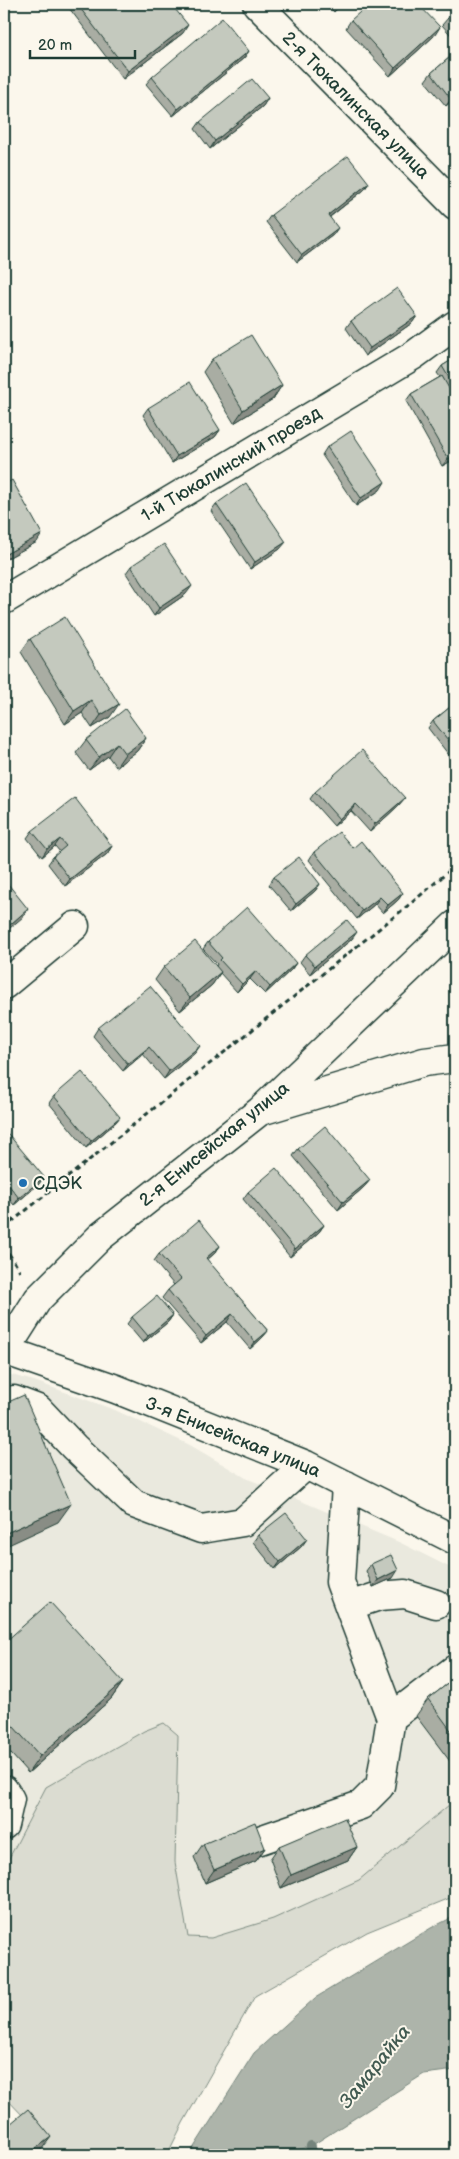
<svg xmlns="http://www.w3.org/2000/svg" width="459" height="2159" font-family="'Balsamiq Sans',sans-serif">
<rect width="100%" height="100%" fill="#fbf7ec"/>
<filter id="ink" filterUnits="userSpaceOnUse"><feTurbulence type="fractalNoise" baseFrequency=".02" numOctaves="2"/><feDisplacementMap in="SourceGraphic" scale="10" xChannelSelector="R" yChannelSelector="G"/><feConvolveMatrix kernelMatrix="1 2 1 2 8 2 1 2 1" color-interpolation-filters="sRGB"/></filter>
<g filter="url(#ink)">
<path fill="#eae9de" d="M4,1373L34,1381L115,1410L190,1445L246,1478L401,1543L455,1570V1813L372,1882L223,1942L4,1916Z"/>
<path fill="#dbdcd1" stroke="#7d8c82" d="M164,1723L178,1735L175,1862L188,1937L211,1938L273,1919L359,1880L455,1800V1896L367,1932L255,1996L183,2123L167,2155H43L46,2152L26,2119L4,2096V1868L46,1787L144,1731Z"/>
<path fill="#adb4aa" stroke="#74847b" d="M455,1916V2070L424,2074L311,2146L281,2155H189L254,2053L315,1998L431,1928Z"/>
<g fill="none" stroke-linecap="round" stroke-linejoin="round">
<path stroke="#74847b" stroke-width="10" d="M310,2155L311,2146"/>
<g stroke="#1f3d34" stroke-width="31">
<path id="minor" d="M257,4L455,205
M4,600L414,355L455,325
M4,985L75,926
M264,1110L424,1062L455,1058
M4,1350L116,1389L306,1465L455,1540
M5,1351L38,1299L100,1237L260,1111L455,925
M4,1402L14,1400L38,1409L74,1447L134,1504L201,1529L243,1522L306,1465
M349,1606L379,1596L405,1594L436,1604
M391,1718L455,1669
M4,1790L10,1799L4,1825
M254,1842L361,1805L380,1786L391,1718L340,1582L346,1485"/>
</g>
<path stroke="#1f3d34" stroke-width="3" stroke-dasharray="5 4" stroke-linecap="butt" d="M4,1228L415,900L455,866
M4,1246L20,1271"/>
<use href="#minor" stroke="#fbf7ec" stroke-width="28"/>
</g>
<path fill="#a9ada3" stroke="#1f3d34" d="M66,4H171L183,33L123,79Z
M326,4H342L334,12Z
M455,11V40L442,25L448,18Z
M351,20L435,35L390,76L346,28Z
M249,51L244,58L173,116L146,84L152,77Z
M455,53V98L446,106L425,81L431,73Z
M268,98L263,106L210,149L195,129L200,122Z
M369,183L364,190L330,217L333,235L297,262L266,222L271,215Z
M417,316L412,323L365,356L346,328L351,321Z
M455,358V459L442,466L406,401L411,394L440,377L437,373L442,366Z
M212,359L282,385L273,399L234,423L203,372Z
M148,408L220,430L215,437L172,463L143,415Z
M327,447L380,490L356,506L322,455Z
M4,485L37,542L4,560Z
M216,504L280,549L250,569L211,511Z
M131,566L186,594L154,616L126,573Z
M30,639L110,717L92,728L82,713L65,724L21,652Z
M455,703V763L428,728L433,721Z
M146,738L137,751L116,767L108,756L89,770L76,753L86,740Z
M315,792L399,805L370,832L351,811L334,826L310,799Z
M32,831L112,846L107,854L65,886L48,864L53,857L60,852L55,846L42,857L27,838Z
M353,848L403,893L398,900L383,913L375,904L357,919L309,860L314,852Z
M274,877L320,884L315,891L291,911L269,885Z
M352,939L310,974L300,962L305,955Z
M208,942L296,963L291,970L265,994L250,979L237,992L220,973L212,985L180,1011L155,980L164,967L216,966L217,964L203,949Z
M98,1028L195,1053L164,1079L143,1054L123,1071L93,1036Z
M54,1096L120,1117L114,1124L86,1148L49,1103Z
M4,1129L39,1184L14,1205L4,1193Z
M298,1149L370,1180L364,1187L338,1210L293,1156Z
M248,1192L324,1225L319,1232L290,1257L243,1199Z
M220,1246L215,1253L207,1260L268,1331L262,1338L250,1349L227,1322L201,1343L162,1298L168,1290L174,1285L154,1261L159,1254Z
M173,1315L168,1322L143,1343L127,1324L132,1317Z
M258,1535L302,1546L275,1569L253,1542Z
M371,1564L393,1578L373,1587L366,1571Z
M4,1641L5,1642L123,1682L111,1699L28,1773L4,1746Z
M455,1678V1768L416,1716L428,1699Z
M203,1844L265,1848L256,1861L205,1883L194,1857Z
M279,1846L357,1847L348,1860L281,1888L270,1859Z"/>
<path fill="#898d85" stroke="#1f3d34" d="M339,4H342L334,12Z
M188,25L183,33L123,79L128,71Z
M440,27L435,35L390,76L395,68Z
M249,51L244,58L173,116L178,109Z
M455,95V98L446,106L451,99Z
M268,98L263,106L210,149L215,141Z
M369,183L364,190L323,222L328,215Z
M338,228L333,235L297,262L302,255Z
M417,316L412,323L365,356L370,348Z
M282,385L273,399L234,423L243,410Z
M220,430L215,437L172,463L177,456Z
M455,454V459L442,466L448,459Z
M385,482L380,490L356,506L361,498Z
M42,534L37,542L4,560V557L6,554Z
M286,542L280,549L250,569L255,562Z
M192,586L186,594L154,616L159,608Z
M91,700L82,713L65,724L74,711Z
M119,704L110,717L92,728L101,715Z
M146,738L137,751L116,767L125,754Z
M117,743L108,756L89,770L99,757Z
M405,798L399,805L370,832L375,824Z
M356,804L351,811L334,826L339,819Z
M60,839L55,846L42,857L47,849Z
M112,846L107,854L65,886L70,879Z
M320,884L315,891L291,911L296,904Z
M403,893L398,900L383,913L388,905Z
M380,897L375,904L357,919L362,911Z
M28,909L23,917L4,933V930Z
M357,932L352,939L310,974L315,966Z
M296,963L291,970L265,994L270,987Z
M256,971L250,979L237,992L242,984Z
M221,972L212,985L180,1011L190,998Z
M200,1046L195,1053L164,1079L169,1071Z
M149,1047L143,1054L123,1071L128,1064Z
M120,1117L114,1124L86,1148L91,1141Z
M44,1177L39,1184L14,1205L19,1198Z
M370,1180L364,1187L338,1210L343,1202Z
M324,1225L319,1232L290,1257L295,1249Z
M220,1246L215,1253L201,1265L206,1258Z
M232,1314L227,1322L201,1343L206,1336Z
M173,1315L168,1322L143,1343L148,1336Z
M268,1331L262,1338L250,1349L255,1342Z
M71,1504L58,1522L4,1547V1534Z
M307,1539L302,1546L275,1569L280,1562Z
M398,1570L393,1578L373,1587L378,1580Z
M123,1682L111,1699L28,1773L40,1756Z
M357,1847L348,1860L281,1888L291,1875Z
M265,1848L256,1861L205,1883L214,1870Z
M51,2137L41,2150L35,2155H27Z"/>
<path fill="#c4c9be" stroke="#1f3d34" d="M77,4H171L188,25L128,71Z
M369,4H418L440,27L395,68L351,20Z
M455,11V27L448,18Z
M222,18L249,51L178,109L152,77Z
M455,53V95L451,99L431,73Z
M252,79L268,98L215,141L200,122Z
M348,156L369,183L328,215L338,228L302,255L271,215Z
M397,288L417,316L370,348L351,321Z
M251,335L282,385L243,410L212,359Z
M455,358V388L442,366Z
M442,376L455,399V454L448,459L411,394Z
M190,382L220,430L177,456L148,408Z
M351,431L385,482L361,498L327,447Z
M12,480L42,534L6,554L4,549V485Z
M246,483L286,542L255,562L216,504Z
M164,544L192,586L159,608L131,566Z
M65,617L119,704L101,715L91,700L74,711L30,639Z
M455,703V749L433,721Z
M125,709L146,738L125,754L117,743L99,757L86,740Z
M362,750L405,798L375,824L356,804L339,819L315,792Z
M75,798L112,846L70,879L53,857L66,846L60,839L47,849L32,831Z
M339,832L353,848L361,841L403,893L388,905L380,897L362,911L314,852Z
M299,857L320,884L296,904L274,877Z
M4,879L28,909L4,930Z
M247,907L296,963L270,987L256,971L242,984L220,960L222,958L208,942Z
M347,920L357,932L315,966L305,955Z
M195,941L221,972L190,998L164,967Z
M150,986L200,1046L169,1071L149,1047L128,1064L98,1028Z
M82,1072L120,1117L91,1141L54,1096Z
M325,1126L370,1180L343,1202L298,1149Z
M4,1129L44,1177L19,1198L4,1179Z
M276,1168L324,1225L295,1249L248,1192Z
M199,1220L220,1246L206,1258L268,1331L255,1342L232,1314L206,1336L168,1290L181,1279L159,1254Z
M157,1296L173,1315L148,1336L132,1317Z
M24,1395L71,1504L4,1534V1404Z
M286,1513L307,1539L280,1562L258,1535Z
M391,1555L398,1570L378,1580L371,1564Z
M50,1602L123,1682L40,1756L4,1716V1641L5,1642Z
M455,1678V1736L428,1699Z
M345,1818L357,1847L291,1875L279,1846Z
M255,1822L265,1848L214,1870L203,1844Z
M28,2109L51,2137L27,2155H4V2129Z"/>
</g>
<circle fill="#1f6fb2" stroke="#fbf7ec" stroke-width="2" cx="23" cy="1183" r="5"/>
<g text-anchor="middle" stroke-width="4" stroke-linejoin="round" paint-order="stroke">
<g font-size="18" fill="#1f3d34" stroke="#fbf7ec">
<text transform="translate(356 105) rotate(45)" y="6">2-я Тюкалинская улица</text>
<text transform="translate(231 464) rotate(-31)" y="6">1-й Тюкалинский проезд</text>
<text transform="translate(214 1144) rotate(-39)" y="6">2-я Енисейская улица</text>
<text transform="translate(233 1437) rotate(22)" y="6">3-я Енисейская улица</text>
</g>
<g font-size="18" fill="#1f3d34" stroke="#fbf7ec" text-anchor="start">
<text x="33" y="1189">СДЭК</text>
</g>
<g font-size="19" font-style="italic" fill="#425b52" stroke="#fbf7ec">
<text transform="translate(374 2066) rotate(-51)" y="7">Замарайка</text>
</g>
</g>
<rect width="459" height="2159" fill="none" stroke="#fbf7ec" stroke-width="20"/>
<rect x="10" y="10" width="439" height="2139" fill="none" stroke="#1f3d34" stroke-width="2" filter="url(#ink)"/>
<path d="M30 50v8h105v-8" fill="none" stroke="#1f3d34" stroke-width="2.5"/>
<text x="38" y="50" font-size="15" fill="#1f3d34" stroke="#fbf7ec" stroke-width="4" paint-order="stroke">20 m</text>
</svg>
